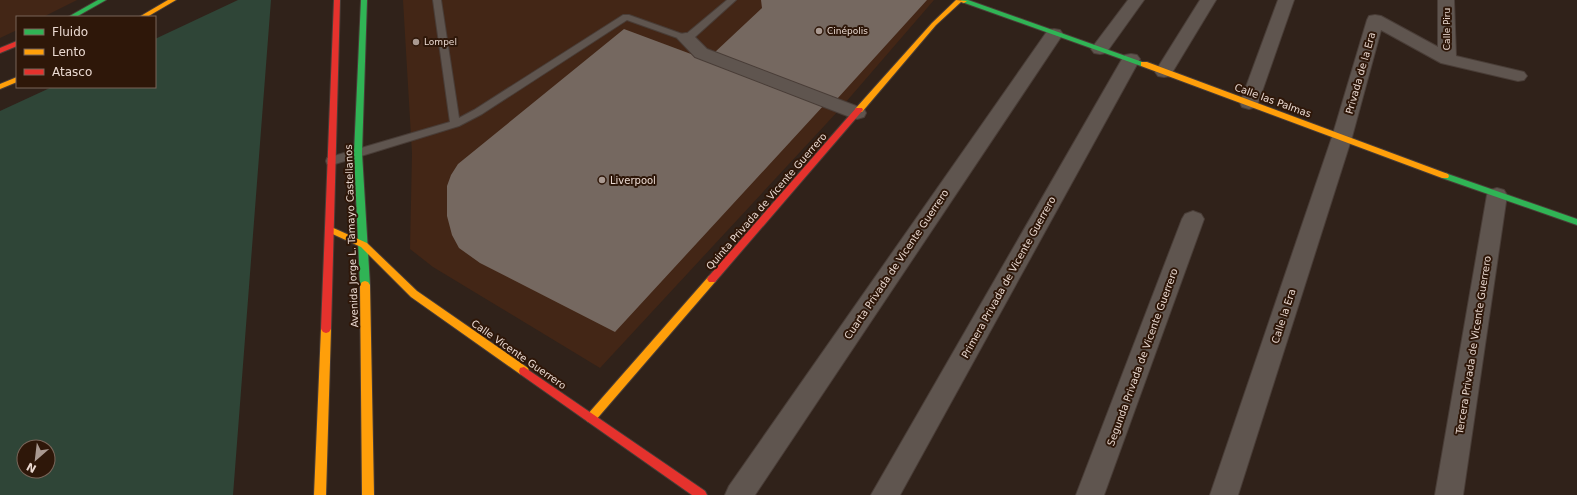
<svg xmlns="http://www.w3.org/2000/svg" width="1577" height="495" font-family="'DejaVu Sans',sans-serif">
<rect width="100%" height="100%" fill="#30221a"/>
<path fill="#432616" d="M0,0H77L43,17H17V30L0,38Z
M403,0H934L839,110L600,368L433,267L410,249L412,153Z"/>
<path fill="#2f4537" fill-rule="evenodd" d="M238,0H271L233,495H0V111L52,87H155V39ZM24,447H48V471H24Z"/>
<path fill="#756860" d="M761,0H927L837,99L714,53L762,8Z
M624,29L825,104L615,332L480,263L459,248L452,235L447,216V186L451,175L458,164Z"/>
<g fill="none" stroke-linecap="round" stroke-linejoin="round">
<g stroke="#493d37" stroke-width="2">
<path id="lane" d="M433,0H441L459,118L474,110L623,15H629L685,35L727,0H736L695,37L686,41L627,20L482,114L459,126L335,164H327L326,161L327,158L450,122Z"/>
</g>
<g stroke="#493d37" stroke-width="2">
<path id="street" d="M1128,0H1144L1106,53L1100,54L1094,53L1091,49Z
M1200,0H1216L1170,76L1164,77L1158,76L1155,72Z
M1278,0H1294L1258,103L1256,107L1249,109L1242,107L1240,103Z
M1438,0H1454L1456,56L1524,72L1527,76L1524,80L1518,81L1441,63L1381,30L1352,137L1238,495H1210L1332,137L1367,20L1369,16L1375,15L1381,16L1438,47Z
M1054,29L1060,30L1063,34L755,495H725L729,486L1048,30Z
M686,33L692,34L707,49L864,109L866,113L864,117L857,119L850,117L695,57L677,38L680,34Z
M1131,54L1137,55L1140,59L900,495H871L1122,59L1125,55Z
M1497,188L1504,190L1507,195L1463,495H1435L1487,195L1490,190Z
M1193,211L1201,214L1204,219L1104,495H1076L1182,219L1185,214Z"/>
</g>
<g stroke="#493d37" stroke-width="2">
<path id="fast" d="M98,0H106L76,17H68Z
M361,0H367L362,153L370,285L368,288H362L360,285L354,153Z
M961,0H968L1148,64L1147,66H1141L962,2Z
M1445,173L1577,219V225L1442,178L1441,176L1442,174Z"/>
</g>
<g stroke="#493d37" stroke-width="2">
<path id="slow" d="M168,0H176L147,17H139Z
M956,0L967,1L964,3L961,2L936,25L862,112H856L855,110L856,108L932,23Z
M1141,62H1147L1448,174L1449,176L1448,178H1442L1141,66Z
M17,77V82L0,89V84Z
M329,226L367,243L417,291L528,368L529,371L528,374L524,375L520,374L411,297L361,247L326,231L325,229L326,227Z
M712,275L715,276L717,279L715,282L595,421L591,423L587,421L586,418L587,415L709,276Z
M365,281L368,282L370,285L374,495H362L360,285L362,282Z
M326,325L329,326L331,329L326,495H314L321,329L323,326Z"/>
</g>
<g stroke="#493d37" stroke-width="2">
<path id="jam" d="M334,0H340L331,329L329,332L326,333L323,332L321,329Z
M17,41V46L0,53V48Z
M856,108H862L863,110L715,282H709L707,279L709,276Z
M524,367L705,491L707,495H692L520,374L519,371L520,368Z"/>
</g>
<use href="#lane" fill="#5f554f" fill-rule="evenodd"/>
<use href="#street" fill="#5f554f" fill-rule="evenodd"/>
<use href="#fast" fill="#30b455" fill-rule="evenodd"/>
<use href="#slow" fill="#ff9f0a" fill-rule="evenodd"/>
<use href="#jam" fill="#e5322d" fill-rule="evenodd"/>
</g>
<g fill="#a99991" stroke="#2e1709" stroke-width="1.5">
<circle cx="819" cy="31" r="4"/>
<circle cx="416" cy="42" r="4"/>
<circle cx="602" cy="180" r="4"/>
</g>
<g text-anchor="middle" stroke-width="4" stroke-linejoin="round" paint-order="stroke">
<g font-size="9" fill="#ead9d1" stroke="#2e1709">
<text transform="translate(1447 29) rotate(-90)" y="3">Calle Piru</text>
</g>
<g font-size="9" fill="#ead9d1" stroke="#2e1709" text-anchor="start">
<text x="827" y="34">Cinépolis</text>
<text x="424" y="45">Lompel</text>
</g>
<g font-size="10" fill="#ead9d1" stroke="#2e1709">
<text transform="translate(1360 73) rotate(-74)" y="4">Privada de la Era</text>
<text transform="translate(1273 100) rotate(20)" y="4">Calle las Palmas</text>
<text transform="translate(766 201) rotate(-49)" y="4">Quinta Privada de Vicente Guerrero</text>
<text transform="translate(351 236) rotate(-92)" y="4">Avenida Jorge L. Tamayo Castellanos</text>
<text transform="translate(896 264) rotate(-56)" y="4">Cuarta Privada de Vicente Guerrero</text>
<text transform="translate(1008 277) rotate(-61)" y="4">Primera Privada de Vicente Guerrero</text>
<text transform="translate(1283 316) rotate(-72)" y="4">Calle la Era</text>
<text transform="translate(1473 345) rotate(-81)" y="4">Tercera Privada de Vicente Guerrero</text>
<text transform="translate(519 354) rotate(35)" y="4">Calle Vicente Guerrero</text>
<text transform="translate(1142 357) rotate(-70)" y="4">Segunda Privada de Vicente Guerrero</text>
</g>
<g font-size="10" fill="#ead9d1" stroke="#2e1709" text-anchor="start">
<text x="610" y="184">Liverpool</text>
</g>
</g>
<rect x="16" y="16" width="140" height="72" fill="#2e1709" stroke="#796559"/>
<rect x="24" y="29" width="20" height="6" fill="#30b455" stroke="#796559"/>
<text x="52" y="36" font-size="12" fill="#ead9d1">Fluido</text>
<rect x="24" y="49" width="20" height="6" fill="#ff9f0a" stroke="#796559"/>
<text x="52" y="56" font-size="12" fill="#ead9d1">Lento</text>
<rect x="24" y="69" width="20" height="6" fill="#e5322d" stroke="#796559"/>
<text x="52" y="76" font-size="12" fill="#ead9d1">Atasco</text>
<g transform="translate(36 459) rotate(208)"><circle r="19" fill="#2e1709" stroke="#796559"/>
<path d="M0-3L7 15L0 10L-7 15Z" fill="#a99991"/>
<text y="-6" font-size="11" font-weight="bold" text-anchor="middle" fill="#ead9d1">N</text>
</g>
</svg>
